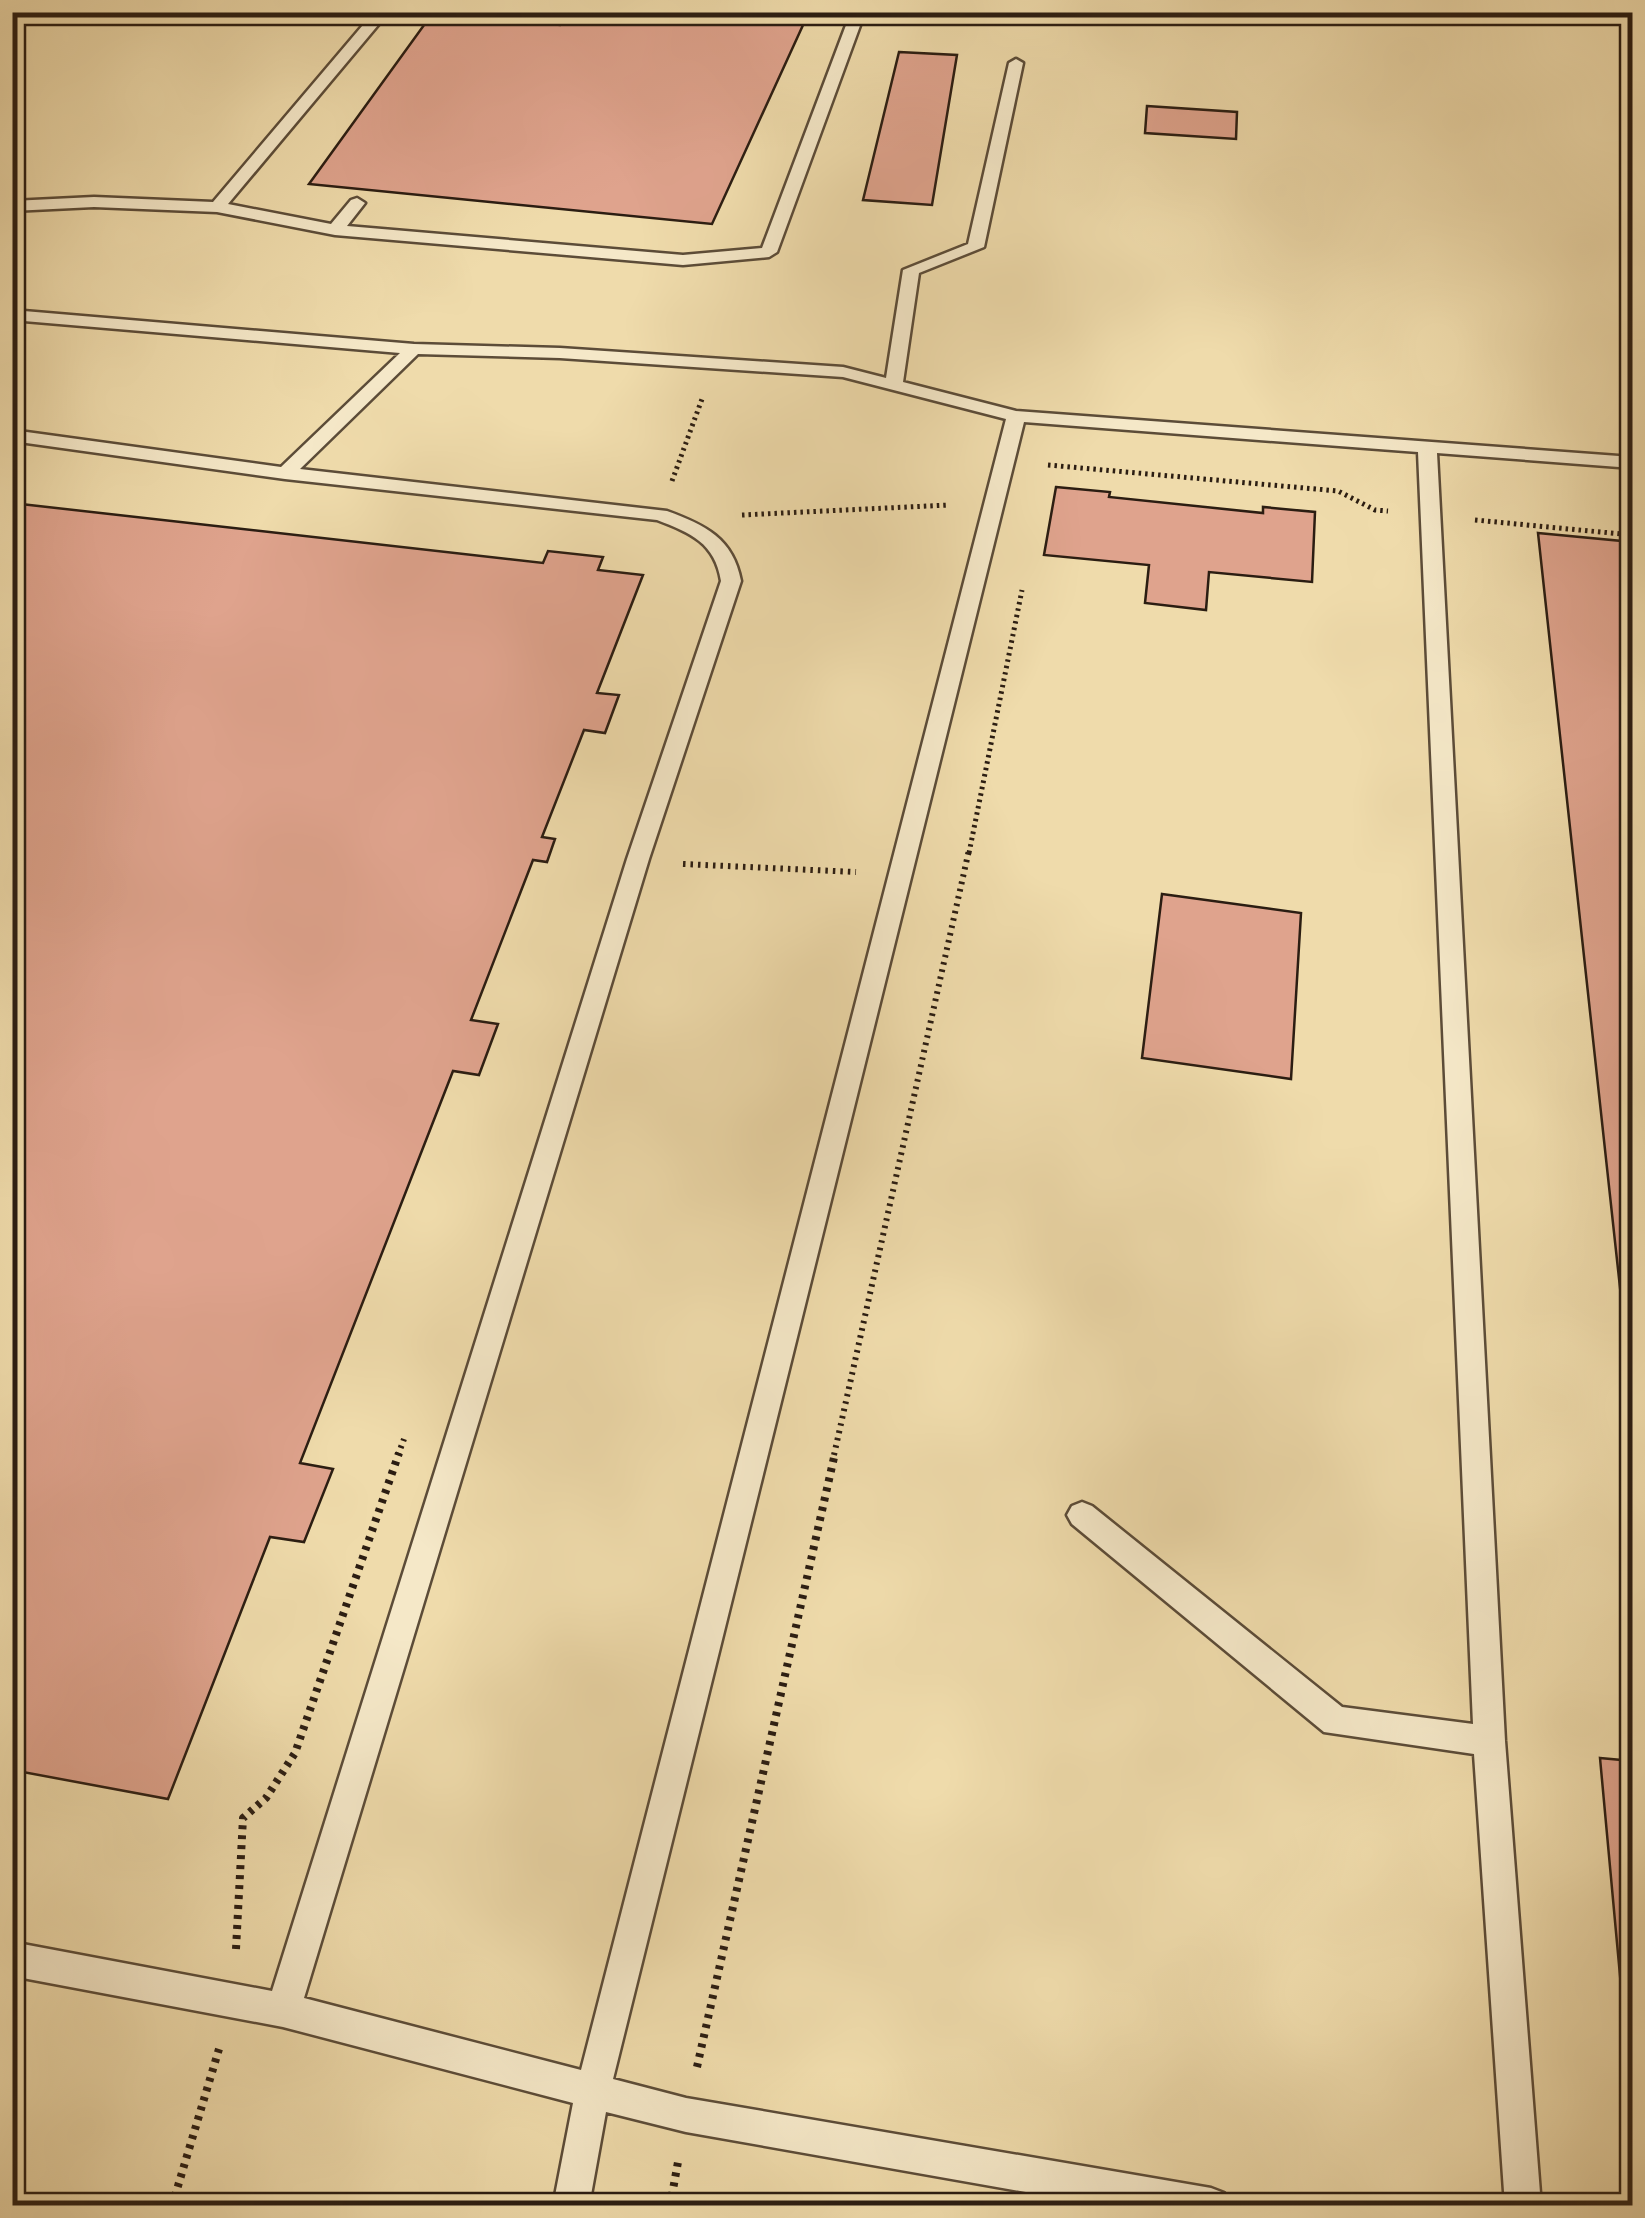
<svg xmlns="http://www.w3.org/2000/svg" width="1645" height="2218" font-family="'Old Standard TT',serif">
<rect width="100%" height="100%" fill="#efdbab"/>
<filter id="stains"><feTurbulence type="fractalNoise" baseFrequency=".002" numOctaves="4"/><feColorMatrix values="0 0 0 0 .2 0 0 0 0 .09 0 0 0 0 .02 0 0 0 .5 -.17"/></filter>
<radialGradient id="worn" r=".72"><stop offset=".6" stop-color="#630" stop-opacity="0"/><stop offset="1" stop-color="#630" stop-opacity=".3"/></radialGradient>
<path fill="#dfa38d" stroke="#2b1d12" stroke-width="2.5" d="M568,12H809L712,224L309,184L432,14L560,25Z
M899,52L957,55L932,205L863,200Z
M1147,106L1237,112L1236,139L1145,133Z
M1056,487L1110,492L1109,497L1263,513V507L1315,512L1312,582L1209,572L1206,610L1145,603L1149,565L1044,555Z
M12,503L543,563L548,551L603,557L598,570L643,575L597,693L619,695L605,733L584,730L542,837L555,839L547,862L533,860L471,1020L498,1024L479,1075L453,1071L300,1463L333,1469L304,1542L270,1537L168,1799L12,1770Z
M1538,533L1632,542V1398Z
M1162,894L1301,913L1291,1079L1142,1058Z
M1600,1758L1632,1761V2106Z"/>
<g fill="none" stroke-linecap="round" stroke-linejoin="round">
<g stroke="#5c4c38" stroke-width="5">
<path id="lane" d="M374,12H389L228,204L331,224L351,200L357,198L365,203L347,226L683,255L762,248L851,12H865L777,252L769,257L683,265L335,235L217,212L94,207L12,211V201L94,197L213,202Z
M1016,59L1023,63L984,247L919,273L903,382L1016,411L1632,457V468L1437,453L1505,1741L1541,2206H1505L1474,1754L1324,1732L1072,1524L1067,1515L1072,1506L1082,1502L1092,1506L1342,1707L1473,1724L1418,452L1024,422L613,2079L686,2098L1211,2188L1224,2193L1229,2206H1105L686,2132L606,2112L589,2206H553L573,2103L283,2027L12,1976V1942L272,1991L627,859L721,581C715,543 691,533 657,520L285,479L12,441V430L281,467L400,353L12,320V310L414,344L560,348L843,367L886,378L903,270L968,244L1009,63ZM418,354L560,358L843,377L1006,419L581,2070L304,1998L649,859L741,581C733,538 705,525 667,511L300,469Z"/>
</g>
<path stroke="#2b1d12" stroke-width="5" stroke-dasharray="2.5 4" stroke-linecap="butt" d="M1048,465L1338,491L1375,510L1388,511
M672,481L702,399
M742,515L949,505
M1475,520L1632,535
M969,853L1022,590"/>
<path stroke="#2b1d12" stroke-width="6" stroke-dasharray="2.5 5" stroke-linecap="butt" d="M683,864L856,872
M398,1455L404,1439
M834,1455L969,850"/>
<path stroke="#2b1d12" stroke-width="8" stroke-dasharray="4 6" stroke-linecap="butt" d="M236,1949L243,1818L266,1798L295,1753L399,1453
M697,2067L835,1453
M172,2206L219,2049
M670,2206L678,2162"/>
<use href="#lane" fill="#f5e8c8" fill-rule="evenodd"/>
</g>
<rect width="1645" height="2218" fill="none" stroke="#efdbab" stroke-width="50"/>
<rect x="15" y="15" width="1615" height="2188" fill="none" stroke="#2b1d12" stroke-width="5"/>
<rect x="25" y="25" width="1595" height="2168" fill="none" stroke="#2b1d12" stroke-width="2.5"/>
<rect width="100%" height="100%" filter="url(#stains)"/>
<rect width="100%" height="100%" fill="url(#worn)"/>
</svg>
